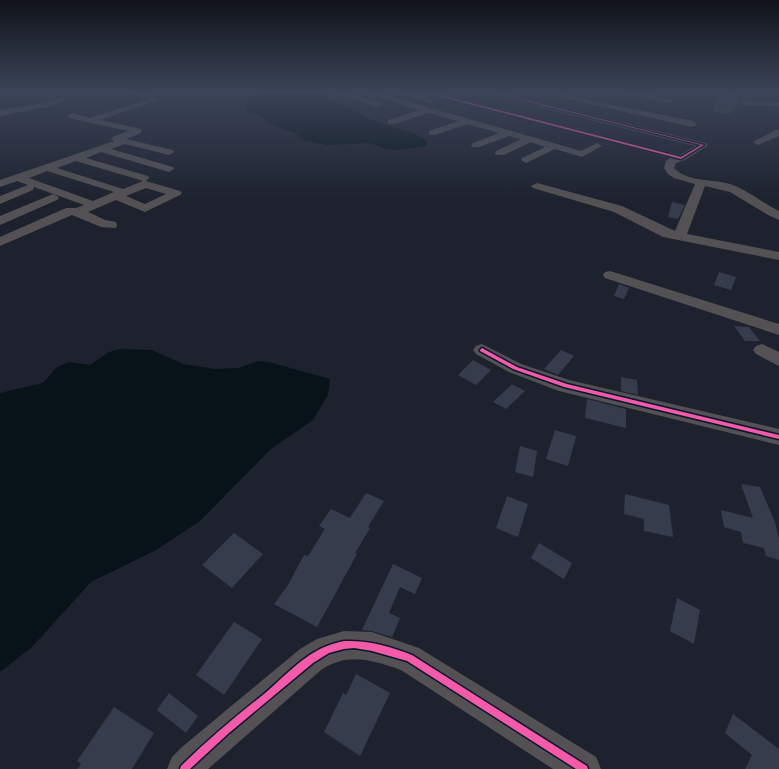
<svg xmlns="http://www.w3.org/2000/svg" width="779" height="769" font-family="'Crimson Pro',serif">
<rect width="100%" height="100%" fill="#1e222f"/>
<path fill="#071319" d="M317,92C344,106 370,121 400,129C409,132 422,135 427,142L426,146L398,150L386,149L370,143L327,145L303,140L297,134L268,124L262,116L247,112C233,86 304,92 317,92Z
M121,349L152,350L183,364L215,369L238,368L258,361L269,362L330,379L328,395L313,420L271,449L200,521L156,550L91,582L32,647L0,672V393L43,383L57,367L69,362L90,365L109,352Z"/>
<path fill="#373c4d" d="M725,94L737,95V104L730,114L713,112L715,98L724,99Z
M672,202L685,205L678,219L668,217Z
M719,272L736,277L731,290L714,285Z
M619,284L629,288L624,299L614,296Z
M734,326L749,327L760,341H745Z
M561,350L574,356L558,375L544,369Z
M473,360L491,370L476,385L458,375Z
M621,377L637,380L638,395L621,391Z
M512,384L525,391L506,409L493,402Z
M587,399L626,409V428L585,418Z
M555,430L576,436L568,466L546,459Z
M520,446L537,451L533,477L515,472Z
M741,484L760,487L775,522L779,539V560L766,556L764,548L743,543L741,532L724,527L721,510L753,518Z
M366,493L384,501L368,527L370,528L355,553L357,554L317,627L274,604L288,585L304,555L308,556L325,529L319,526L331,509L350,518Z
M625,494L669,505L673,537L644,531V519L624,514Z
M507,496L528,504L518,537L496,528Z
M234,533L263,554L232,588L202,565Z
M539,543L572,563L564,579L531,558Z
M393,564L422,578L415,594L400,587L389,613L400,618L392,637L372,631L362,630Z
M677,598L700,610L694,644L670,631Z
M234,622L262,639L224,695L196,675Z
M356,674L390,693L360,756L324,732L343,693L346,695Z
M169,693L198,716L186,733L157,710Z
M114,707L154,733L132,769H77L81,764L77,761Z
M733,714L779,749V769H745L752,755L725,733Z"/>
<g fill="none" stroke-linecap="round" stroke-linejoin="round">
<path fill="#545154" fill-rule="evenodd" d="M123,92H138L162,99L100,120L141,129V133L126,139L173,150L174,152L169,155L125,144L111,149L173,167L174,169L169,172L101,152L86,158L148,176L149,178L146,181L180,191L182,193L180,195L145,212L116,200L88,212L105,220L116,222L117,225L116,228L101,227L72,215L0,246V237L66,208H76L84,205L34,187L33,190L0,204V196L28,185L17,181L0,187V180L114,141L111,139L113,137L128,131L69,118L68,116L72,113L90,118L149,99ZM76,161L140,180L143,181L123,189L57,168ZM47,171L114,192L93,201L29,178ZM146,188L166,194L145,204L126,196Z
M342,92L381,103L382,105L378,107L332,93Z
M362,92H375L581,151L597,143L602,146L582,157L555,149L526,163L521,160L522,158L545,147L531,142L504,155H496L495,153L496,151L521,139L509,136L479,147H473L471,145L473,143L499,133L467,124L435,135H429V131L458,121L429,113L394,124H388V120L420,110Z
M394,92H408L419,95L435,92L680,155L695,146L499,97V93H502L706,143L708,145L706,147L685,160L676,163L674,168C687,182 713,179 730,184C748,190 762,203 779,211V220L768,215L730,192L705,186L687,234L779,252V260L663,237L614,212L533,188L531,186L537,183L622,206L675,231L695,184L674,178L668,174L664,168L666,161L670,158L433,96L428,98L435,101L431,103Z
M636,92L670,99L674,101L670,103L627,95L623,93Z
M559,94L693,121L697,124L693,127L562,98L558,96Z
M61,98H64V102L46,107L0,116V110L45,103Z
M743,101L779,102V106L746,105H743Z
M777,129L779,130V136L758,145L753,142Z
M53,194L57,196L59,198L57,200L0,225V216Z
M610,271L779,324V335L605,278L603,275L605,272Z
M482,344L521,364L569,380L779,429V445L559,391L509,372L476,354L473,350L476,346Z
M762,344L779,352V366L756,354L753,350L756,346Z
M344,631L372,632L419,648L596,757L601,769H553L401,670C372,660 348,652 321,670L208,769H167L172,757L182,747L300,649L317,639Z"/>
<g stroke="#0d152d" stroke-width="3">
<path id="cycleway" d="M433,93L681,157L701,145L501,95L502,94L704,145L681,159L433,95L419,99L418,98Z
M482,348L517,367L567,384L779,435V439L564,387L513,369L480,351V350Z
M344,641C368,640 390,646 412,655L587,766L588,769H576L407,661L372,651L354,648L344,649L329,653L313,663L229,733L190,769H180L181,766C207,740 235,717 264,694C283,678 303,655 327,646C332,644 338,642 344,641Z"/>
</g>
<use href="#cycleway" fill="#f35aa7" fill-rule="evenodd"/>
</g>
<linearGradient id="sky" x2="0" y2="1"><stop stop-color="#10131a"/><stop offset="0.46" stop-color="#3b4458"/><stop offset="1" stop-color="#3b4458" stop-opacity="0"/></linearGradient>
<rect width="779" height="200" fill="url(#sky)"/>
</svg>
